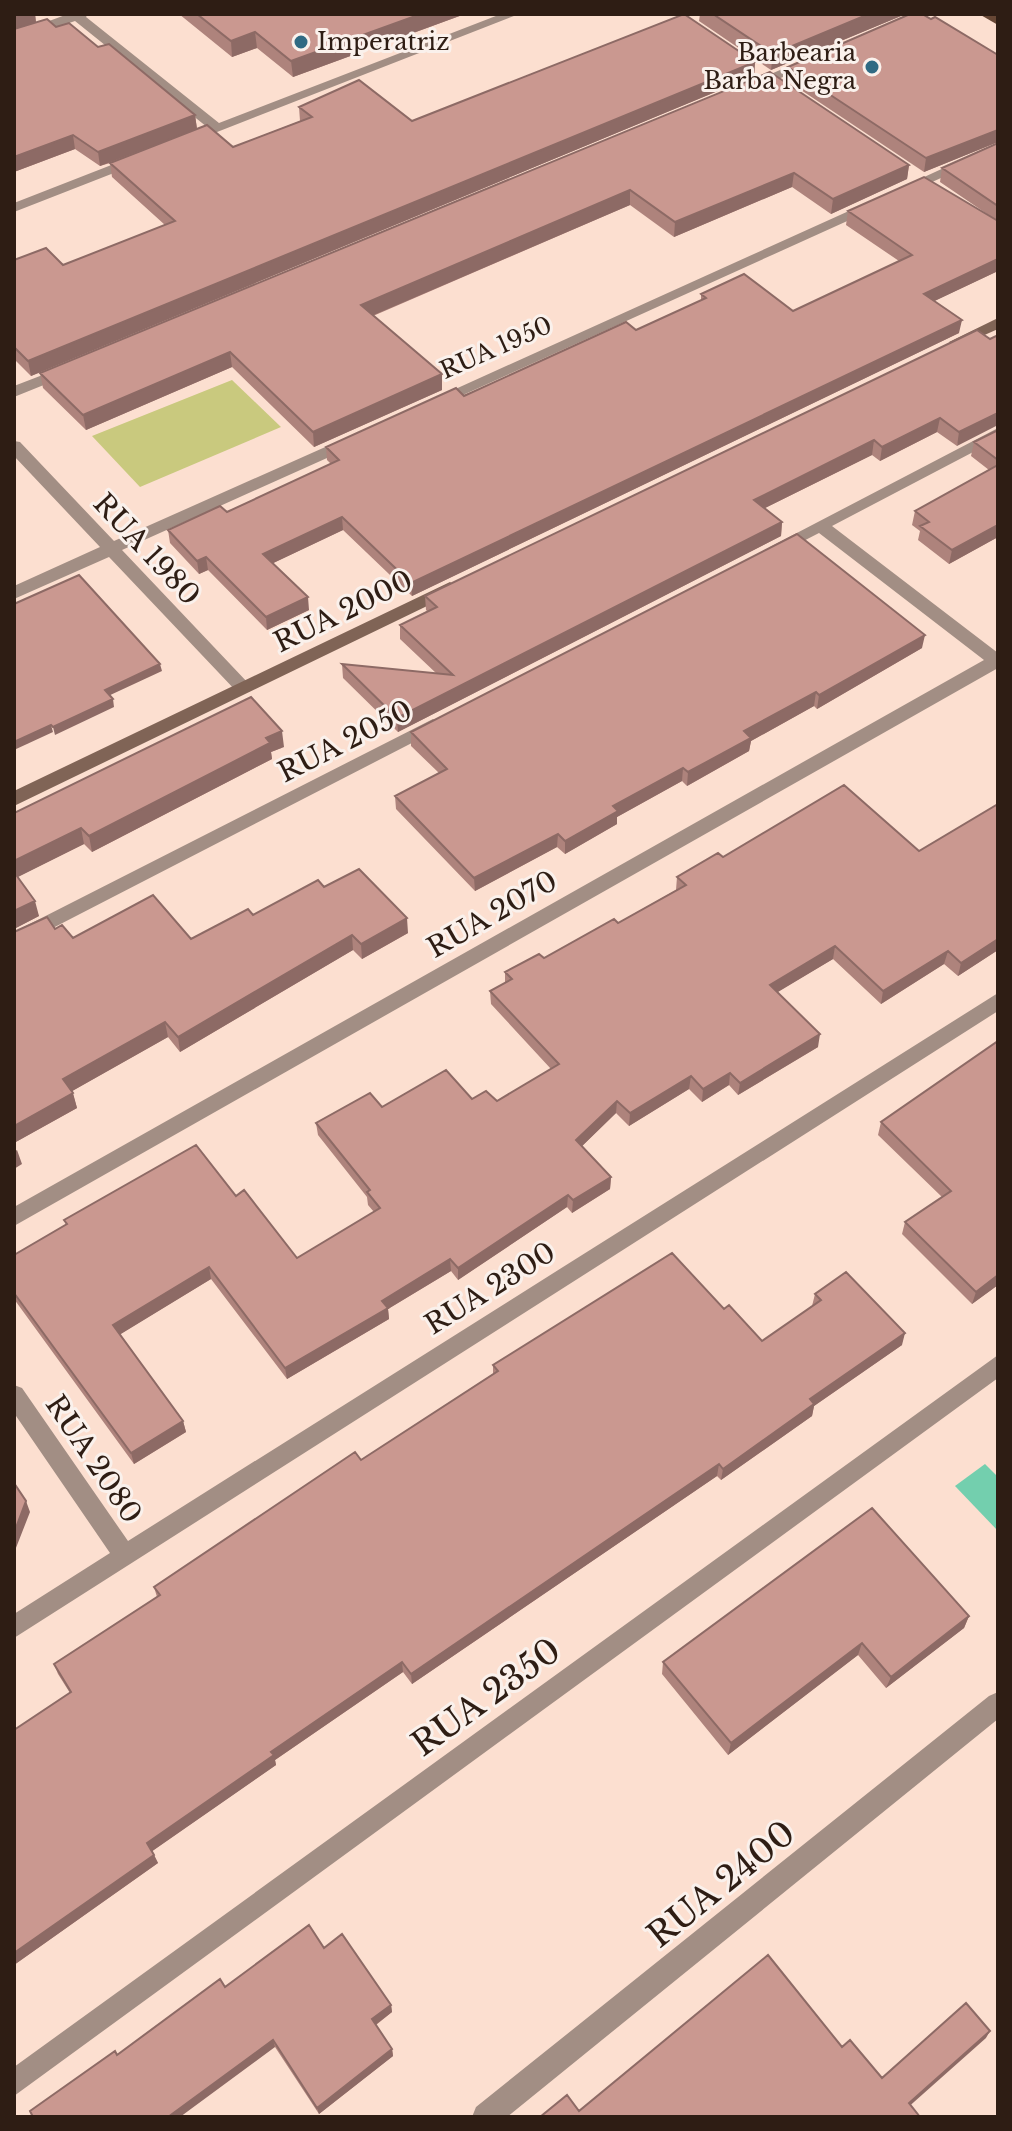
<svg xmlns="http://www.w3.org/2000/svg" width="1012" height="2131" font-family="'Libre Baskerville',serif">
<rect width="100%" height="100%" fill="#fcdfd0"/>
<path fill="#c9c97e" d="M232,380L281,427L140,487L92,436Z"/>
<path fill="#73cfae" d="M985,1464L998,1477V1531L955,1486Z"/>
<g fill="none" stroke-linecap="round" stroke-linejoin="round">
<path fill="#a28e84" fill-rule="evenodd" d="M88,14L86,17L219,123L501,14H519L189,143L184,142V136L207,127L75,21L14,42V34L68,14Z
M807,58L819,61L758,88L746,85Z
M998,143V152L908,193L896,190Z
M137,155L144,159L142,162L14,212V203Z
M871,201L878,205L876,208L443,404L437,406L429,401Z
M66,366L74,371L71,374L14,397V386Z
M998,428V439L832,526L998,653V668L14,1226V1207L984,660L819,533L784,551H772L770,547Z
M350,436L358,441L356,445L122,550L249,684L252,688L249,692H237L109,557L14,599V586L100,547L14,456V441L20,442L114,541Z
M433,719L442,725L439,729L14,948V932Z
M998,993V1011L14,1638V1614L110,1553L14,1413V1385L22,1388L128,1541Z
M998,1355V1378L14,2096V2067Z
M998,1692V1719L507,2117H472L476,2107L989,1696Z"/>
<path fill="#806456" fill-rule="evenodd" d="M998,318V329L962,345H952L949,342Z
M450,582L458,588L456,592L14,806V791Z"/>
<path fill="#674735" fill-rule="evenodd" d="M979,14L998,16V25Z"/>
</g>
<path fill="#ae837c" d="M14,14H35L36,22L56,27L98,47L195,115L197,129L233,147L300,121L299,107L412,121L755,62L754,76L31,376L14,359V260L63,265L165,225L112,177L110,163L100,166L75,149L14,172Z
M179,14H465L293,77L257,48L232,57Z
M700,14H902L901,16L771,70L699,21Z
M998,55V142L924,172L786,80L788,67Z
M770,72L909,165L907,179L831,214L792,187L674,237L630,205L373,316L442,390L314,447L232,367L86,430L43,388L40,373Z
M998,143V271L934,301L959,333L412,596L343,530L273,563L309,610L267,630L208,570L199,574L170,543L168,530L227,512L331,464L327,460L326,447L636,330L701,300V294L793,311L899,261L846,225L848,211L993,218L940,182L942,168Z
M990,339L957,446L937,432L880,461L872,455L765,508L782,522L781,536L398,732L343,678L342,664L437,674L400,639V625L427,611L426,610L425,596Z
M998,430V537L949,564L918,540L920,531L912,525L915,511L989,470L971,456L974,442Z
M922,648L817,709L814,706L751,741L749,751L687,786L682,781L617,817V824L565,854L557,847L475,891L396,809L395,796L439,773L411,746V732Z
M284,747L271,752L272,759L92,852L84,844L17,877L39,916L14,929V813Z
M998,804V950L958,976L944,964L881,1004L833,959L777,992L818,1047L738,1095L729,1085L702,1102L689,1089L629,1126L616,1113L582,1146L611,1177L610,1189L572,1213L567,1207L458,1280L451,1271L388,1309L389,1319L287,1379L211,1279L120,1334L183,1421L186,1432L134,1464L14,1299V1255L66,1225L64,1220L236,1196L297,1258L374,1212L368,1205L367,1197L318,1135L316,1123L382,1107L472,1099L497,1101L551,1069L491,1004L490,991L505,983V972L544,958L618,923L676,890L677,877L723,857L919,851Z
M324,887L408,933L362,959L353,950L180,1052L168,1037L72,1091L77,1108L14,1143V932L55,929L73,938L191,939Z
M998,1041V1285L972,1304L902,1234L905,1222L942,1197L878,1135L881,1122Z
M815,1294L902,1345L814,1406L812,1416L721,1480L717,1476L412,1684L403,1672L275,1760L276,1765L152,1851L158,1863L14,1965V1730L70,1693L58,1674L54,1664L157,1597L154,1587L361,1460L493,1374V1365L724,1309L762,1341L812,1306Z
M969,1616L964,1628L886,1688L858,1655L728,1755L662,1674L663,1662Z
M324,1948L391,2005L392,2012L376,2025L392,2049L393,2056L319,2114L275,2047L117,2055L225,1987Z"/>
<path fill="#8d6a65" d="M20,14H35L36,23L14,31V16Z
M421,14H465L293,77L291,61Z
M869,14H902L901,16L771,70L773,54Z
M255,32L257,48L232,57L231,41Z
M755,62L754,76L31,376L28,361Z
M195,115L197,129L100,166L98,152Z
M998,130V142L924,172L926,158Z
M73,135L75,149L14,172V157Z
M909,165L907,179L831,214L833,199Z
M794,173L792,187L674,237L675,222Z
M630,190V205L362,320L361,305Z
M998,259V271L922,307L924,294Z
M962,320L959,333L412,596L411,583Z
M230,352L232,367L86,430L83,415Z
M442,374V390L314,447L313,432Z
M998,413V425L957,446L959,432Z
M940,418L937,432L880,461L882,447Z
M874,440L872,455L753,514L754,500Z
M342,517L343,530L265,567L263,554Z
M782,522L781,536L398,732L397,718Z
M998,525V537L949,564L952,550Z
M206,557L208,570L199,574L197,561Z
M308,597L309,610L267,630L266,617Z
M925,635L922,648L817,709L819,695Z
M160,664L162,671L106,697L105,690Z
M816,692L814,706L751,741L749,751L687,786L688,772L744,731Z
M113,699L114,707L55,735L53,727Z
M51,725L53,732L14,750V742Z
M282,731L284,747L271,752L272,759L92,852L89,836L266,738Z
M683,768L682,781L617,817V824L565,854V841L613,806Z
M81,828L84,844L14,879V861Z
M558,834L557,847L475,891L474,878Z
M35,901L39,916L14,929V911Z
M407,918L408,933L362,959L361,944Z
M352,935L353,950L180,1052L178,1037Z
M998,939V950L958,976L961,963Z
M835,946L833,959L768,998L770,985Z
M948,951L944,964L881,1004L883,991Z
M165,1022L168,1037L67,1094L63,1079Z
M820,1034L818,1047L738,1095L740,1083Z
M730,1073L729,1085L702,1102L703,1089Z
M691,1076L689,1089L629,1126L630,1113Z
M73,1093L77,1108L14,1143V1126Z
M617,1101L616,1113L576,1152V1140Z
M17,1150L22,1164L14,1169V1152Z
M611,1177L610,1189L572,1213L573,1200Z
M568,1195L567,1207L458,1280V1268Z
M450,1259L451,1271L388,1309L389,1319L287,1379L285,1368L382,1301Z
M209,1267L211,1279L116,1337L113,1325Z
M998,1275V1285L972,1304L976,1292Z
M905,1333L902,1345L814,1406L812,1416L721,1480L723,1469L810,1399Z
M183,1421L186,1432L134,1464L131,1453Z
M719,1464L717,1476L412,1684L411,1674Z
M26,1501L30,1512L14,1553V1533Z
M969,1616L964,1628L886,1688L891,1677Z
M862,1643L858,1655L728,1755L731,1743Z
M402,1662L403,1672L275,1760L276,1765L151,1852L147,1843L271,1752Z
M154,1855L158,1863L14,1965V1953Z
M391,2005L392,2012L374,2026L372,2019Z
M990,2031L986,2038L905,2110L909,2103Z
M273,2040L275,2047L180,2117H168Z
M392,2049L393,2056L319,2114L317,2108Z"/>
<path fill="#ca9890" stroke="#8d6a65" stroke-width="2" d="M197,14H421L291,61L255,32L231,41Z
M684,14L755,62L28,361L14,347V260L46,248L63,265L175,221L110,163L207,125L233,147L312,117L299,107L359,80L412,121Z
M713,14H869L773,54Z
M910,14H922L931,19L935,17L998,55V130L926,158L788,67Z
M47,19L56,27L69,23L98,47L109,44L195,115L98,152L73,135L14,157V29Z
M770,72L909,165L833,199L794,173L675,222L630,190L361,305L442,374L313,432L230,352L83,415L40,373Z
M998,143V206L942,168Z
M924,177L998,221V259L924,294L962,320L411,583L342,517L263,554L308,597L266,617L206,557L197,561L168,530L220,506L227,512L339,460L326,447L456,388L464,396L626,322L636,330L706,298L701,294L744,274L793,311L912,255L848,211Z
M977,330L990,339L998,335V413L959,432L940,418L882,447L874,440L754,500L782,522L397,718L342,664L453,675L400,625L437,607L425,596Z
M998,430V460L974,442Z
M998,465V525L952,550L920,526L929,522L915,511Z
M797,534L925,635L819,695L816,692L744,731L751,738L688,772L683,768L613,806L618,811L565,841L558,834L474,878L395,796L447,769L411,732Z
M79,575L160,664L105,690L113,699L53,727L51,725L14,742V604Z
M251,697L282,731L266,738L270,743L89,836L81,828L14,861V813Z
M844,785L919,851L998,804V939L961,963L948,951L883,991L835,946L770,985L820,1034L740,1083L730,1073L703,1089L691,1076L630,1113L617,1101L576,1140L611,1177L573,1200L568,1195L458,1268L450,1259L382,1301L388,1308L285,1368L209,1267L113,1325L183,1421L131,1453L14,1293V1255L67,1224L64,1220L196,1145L236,1196L244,1190L297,1258L380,1208L367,1192L370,1190L316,1123L370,1093L382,1107L446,1070L472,1099L486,1091L497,1101L559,1064L490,991L512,979L505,972L539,954L544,958L614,919L618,923L686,885L677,877L718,853L723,857Z
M359,869L407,918L361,944L352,935L178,1037L165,1022L63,1079L73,1093L14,1126V932L47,917L55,929L62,925L73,938L153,895L191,939L248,909L253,915L318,880L324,887Z
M14,872L35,901L14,911Z
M998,1041V1275L976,1292L905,1222L951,1191L881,1122Z
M672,1253L724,1309L729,1305L762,1341L821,1300L815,1294L846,1272L905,1333L810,1399L814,1404L723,1469L719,1464L411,1674L402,1662L271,1752L274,1755L147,1843L154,1855L14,1953V1730L71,1692L54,1664L160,1595L154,1587L355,1452L361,1460L498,1371L493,1365Z
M14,1483L26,1501L14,1533Z
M872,1508L969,1616L891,1677L862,1643L731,1743L663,1662Z
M309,1925L324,1948L342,1934L391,2005L372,2019L392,2049L317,2108L273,2040L168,2117H33L30,2111L115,2051L117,2055L220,1979L225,1987Z
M768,1955L842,2047L850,2040L882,2078L966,2003L990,2031L909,2103L920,2117H540L567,2095L579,2111Z"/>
<g fill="#306a83" stroke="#faf1ec" stroke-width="3">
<circle cx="301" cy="42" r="8"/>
<circle cx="872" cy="67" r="8"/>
</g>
<g text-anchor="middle" stroke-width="6" stroke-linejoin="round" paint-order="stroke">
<g font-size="24" fill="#2e1d14" stroke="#faf1ec" text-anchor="start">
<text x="317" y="50">Imperatriz</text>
<text x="856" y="61" text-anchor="end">Barbearia<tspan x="856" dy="28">Barba Negra</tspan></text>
</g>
<g font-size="24" fill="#2e1d14" stroke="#faf1ec">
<text transform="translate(496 348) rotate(-24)" y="8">RUA 1950</text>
</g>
<g font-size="28" fill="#2e1d14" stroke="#faf1ec">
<text transform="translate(147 549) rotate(47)" y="10">RUA 1980</text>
<text transform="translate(343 611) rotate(-26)" y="10">RUA 2000</text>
<text transform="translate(345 741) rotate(-27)" y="10">RUA 2050</text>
<text transform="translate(492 914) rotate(-30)" y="10">RUA 2070</text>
<text transform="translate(490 1288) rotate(-32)" y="10">RUA 2300</text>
<text transform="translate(94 1459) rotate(56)" y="10">RUA 2080</text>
</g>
<g font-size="34" fill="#2e1d14" stroke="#faf1ec">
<text transform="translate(486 1697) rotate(-36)" y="12">RUA 2350</text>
<text transform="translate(721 1884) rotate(-39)" y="12">RUA 2400</text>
</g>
</g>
<rect width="1012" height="2131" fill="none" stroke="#2e1d14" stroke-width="32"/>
</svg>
